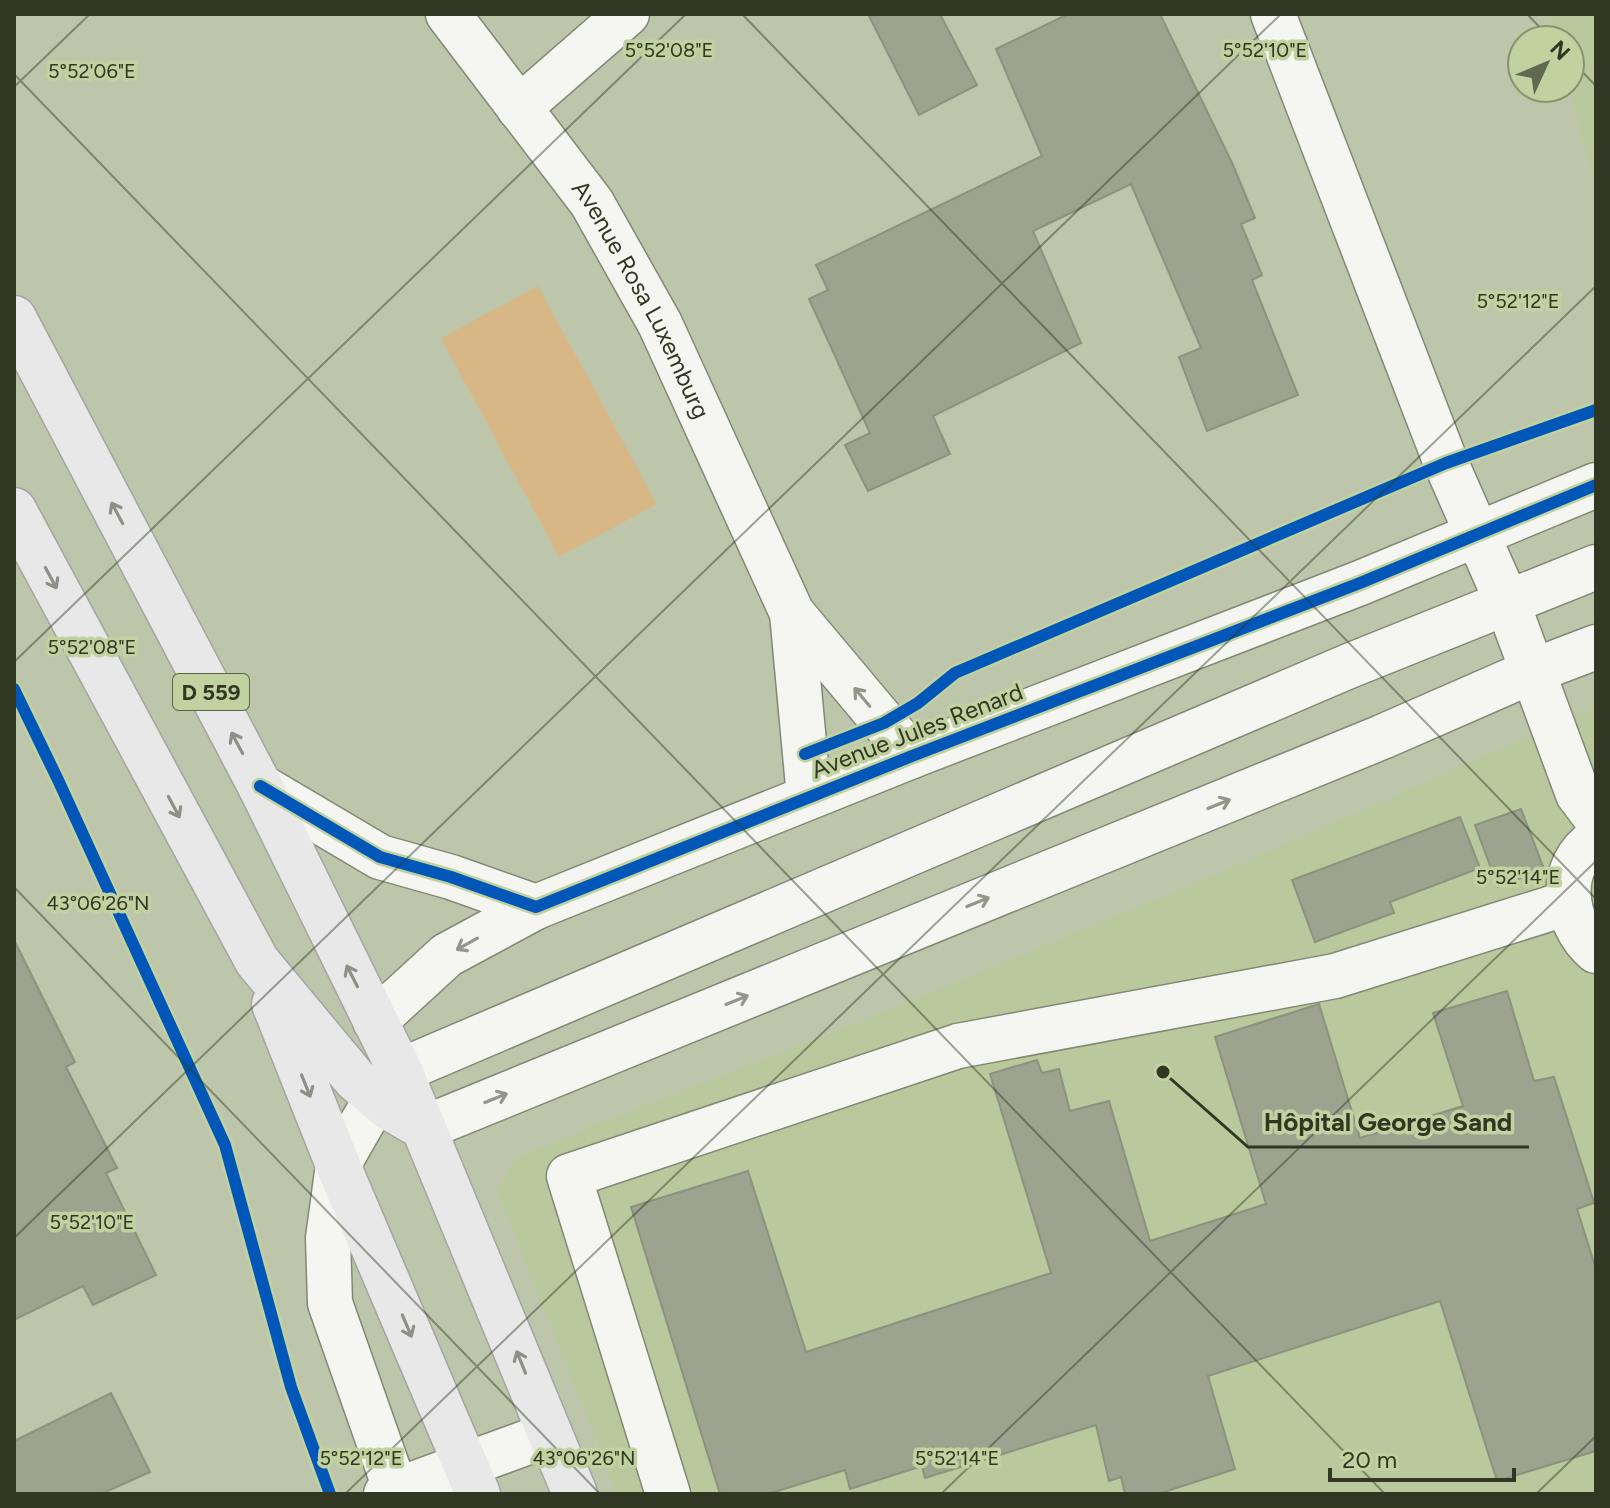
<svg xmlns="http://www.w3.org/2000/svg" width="1610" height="1508" font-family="Figtree,sans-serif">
<rect width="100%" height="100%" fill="#bdc6ab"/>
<path fill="#bac89d" d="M1549,14H1596V189L1569,88L1570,40H1556Z
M1596,707V1494H617L497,1190L517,1158L590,1127L872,1017L1208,878Z"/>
<path fill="#d8b787" d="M538,286L657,504L559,557L441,338Z"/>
<path fill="#9ca38e" stroke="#8b927d" stroke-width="2" d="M868,14H940L977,85L919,115Z
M1068,14H1160L1233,165L1255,218L1241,224L1262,275L1252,280L1298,395L1207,431L1179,357L1201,348L1131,184L1033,231L1081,343L933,416L950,454L868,491L845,445L870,433L809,299L828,290L816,265L1042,156L996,49Z
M1521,809L1544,869L1498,887L1475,825Z
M1460,817L1480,868L1390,902L1394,913L1315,942L1292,880Z
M14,940L75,1062L66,1067L117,1168L106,1173L156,1275L93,1305L83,1286L14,1320Z
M1507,991L1534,1081L1554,1077L1594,1203L1577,1209L1596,1269V1451L1497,1481L1440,1301L1208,1376L1235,1469L1158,1494H1125L1121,1477L1109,1481L1096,1425L925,1478L922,1466L850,1489L845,1470L768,1494H720L631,1207L748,1171L806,1352L1051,1273L990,1074L1037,1060L1042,1073L1059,1069L1070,1111L1109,1101L1150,1241L1266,1204L1215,1037L1319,1004L1360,1138L1463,1106L1433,1013Z
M111,1393L150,1472L101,1494H14V1441Z"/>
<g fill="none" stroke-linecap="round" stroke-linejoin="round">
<g stroke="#828874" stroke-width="47">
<g id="minor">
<path id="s1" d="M448,14L592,203L660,324L792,613L912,756"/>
<path d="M1273,14L1446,463L1507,602L1578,794L1596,818"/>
<path d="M519,108L627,14"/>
<path d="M792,613L809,797"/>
<path d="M260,786L380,857L451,877L536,907L912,756L1360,583L1596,485"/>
<path d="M1596,840C1556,866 1563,923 1596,951"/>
<path d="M375,1021L447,955L536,907"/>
<path d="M424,1128L1382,737L1533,671L1596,647"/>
<path d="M386,1494L550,1434"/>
<path d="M397,1494L330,1303L328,1238L338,1165L366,1116L400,1071L1349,666L1596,567"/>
<path d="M668,1494L569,1176L958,1046L1335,976L1568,903"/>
</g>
</g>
<g stroke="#a4a4a0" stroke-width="47">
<path id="major" d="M14,318L260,786L400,1071L575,1494
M14,510L257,961L355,1079L388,1107L424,1128
M274,1004L338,1165L478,1494"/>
</g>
<use href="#minor" stroke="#f5f6f2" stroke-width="44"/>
<use href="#major" stroke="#e8e8e9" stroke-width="44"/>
<g stroke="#c1d1a0" stroke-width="17">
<path id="cycleway" d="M14,689L59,782L225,1145L291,1387L330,1494
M805,754L884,723L918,703L955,673L1446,463L1596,410
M260,786L380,857L451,877L536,907L912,756L1360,583L1596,485"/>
</g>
<use href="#cycleway" stroke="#0057b8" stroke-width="12"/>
</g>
<defs><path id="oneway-shaft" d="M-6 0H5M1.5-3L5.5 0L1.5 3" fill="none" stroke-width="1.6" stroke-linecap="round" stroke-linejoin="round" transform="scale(2)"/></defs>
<g stroke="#8c9086">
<use href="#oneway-shaft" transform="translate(117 513) rotate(-118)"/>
<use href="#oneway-shaft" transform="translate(51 578) rotate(62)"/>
<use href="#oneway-shaft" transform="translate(237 743) rotate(-118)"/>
<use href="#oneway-shaft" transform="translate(174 807) rotate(62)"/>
<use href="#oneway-shaft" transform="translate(352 976) rotate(-117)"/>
<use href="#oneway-shaft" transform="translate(306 1086) rotate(68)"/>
<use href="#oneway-shaft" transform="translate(407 1326) rotate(67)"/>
<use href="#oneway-shaft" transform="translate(521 1362) rotate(-112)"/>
</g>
<g stroke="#93968a">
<use href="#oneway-shaft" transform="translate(862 697) rotate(-130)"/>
<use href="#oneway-shaft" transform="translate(1219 804) rotate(-22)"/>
<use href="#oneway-shaft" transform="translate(978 902) rotate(-22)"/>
<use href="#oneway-shaft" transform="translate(467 944) rotate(151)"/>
<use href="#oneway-shaft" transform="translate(737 1000) rotate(-22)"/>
<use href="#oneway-shaft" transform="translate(496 1098) rotate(-22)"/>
</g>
<path fill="none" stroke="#313723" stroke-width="2" stroke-opacity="0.45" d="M742,14L1596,899M1527,14L1552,40M1570,59L1596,86M14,74L1385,1494M14,87L90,14M14,662L686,14M14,887L600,1494M14,1238L1281,14M345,1494L1596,286M941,1494L1596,861M1536,1494L1596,1436"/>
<g text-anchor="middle" stroke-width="7" stroke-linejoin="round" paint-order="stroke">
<rect fill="#c1d1a0" stroke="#5c6548" stroke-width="2" x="173" y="674" width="76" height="36" rx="6"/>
<g font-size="22" font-weight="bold" fill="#313723">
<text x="211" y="700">D 559</text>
</g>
<g font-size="24" fill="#313723" stroke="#c1d1a0">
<text dy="8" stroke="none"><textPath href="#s1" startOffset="346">Avenue Rosa Luxemburg</textPath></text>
<text transform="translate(917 731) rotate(-21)" y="8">Avenue Jules Renard</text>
</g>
</g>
<g font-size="20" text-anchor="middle" fill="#313723" stroke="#c1d1a0" stroke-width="7" stroke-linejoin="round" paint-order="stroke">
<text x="669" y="57">5°52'08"E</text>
<text x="1265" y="57">5°52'10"E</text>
<text x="92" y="78">5°52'06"E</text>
<text x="1518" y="308">5°52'12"E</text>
<text x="92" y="654">5°52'08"E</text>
<text x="1518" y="884">5°52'14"E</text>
<text x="98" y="910">43°06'26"N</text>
<text x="92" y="1229">5°52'10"E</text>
<text x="584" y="1465">43°06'26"N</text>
<text x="361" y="1465">5°52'12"E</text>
<text x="957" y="1465">5°52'14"E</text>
</g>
<path fill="none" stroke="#313723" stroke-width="3" d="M1163 1072L1248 1147H1529"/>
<circle fill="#313723" stroke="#c1d1a0" stroke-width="3" cx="1163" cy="1072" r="8"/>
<g font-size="26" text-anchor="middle" font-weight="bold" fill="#313723" stroke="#c1d1a0" stroke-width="7" stroke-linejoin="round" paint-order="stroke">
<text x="1388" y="1131">Hôpital George Sand</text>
</g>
<rect width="1610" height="1508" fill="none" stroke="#313723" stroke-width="32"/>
<g transform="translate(1546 64) rotate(46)"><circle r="38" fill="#c1d1a0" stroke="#87936e" stroke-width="2"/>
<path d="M0-6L14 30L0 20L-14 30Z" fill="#626953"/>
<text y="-12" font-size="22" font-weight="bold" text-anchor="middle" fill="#313723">N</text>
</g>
<path d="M1330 1468v12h184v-12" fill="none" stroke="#313723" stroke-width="4"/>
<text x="1342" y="1468" font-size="24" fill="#313723" stroke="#c1d1a0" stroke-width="6" paint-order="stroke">20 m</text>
</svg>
